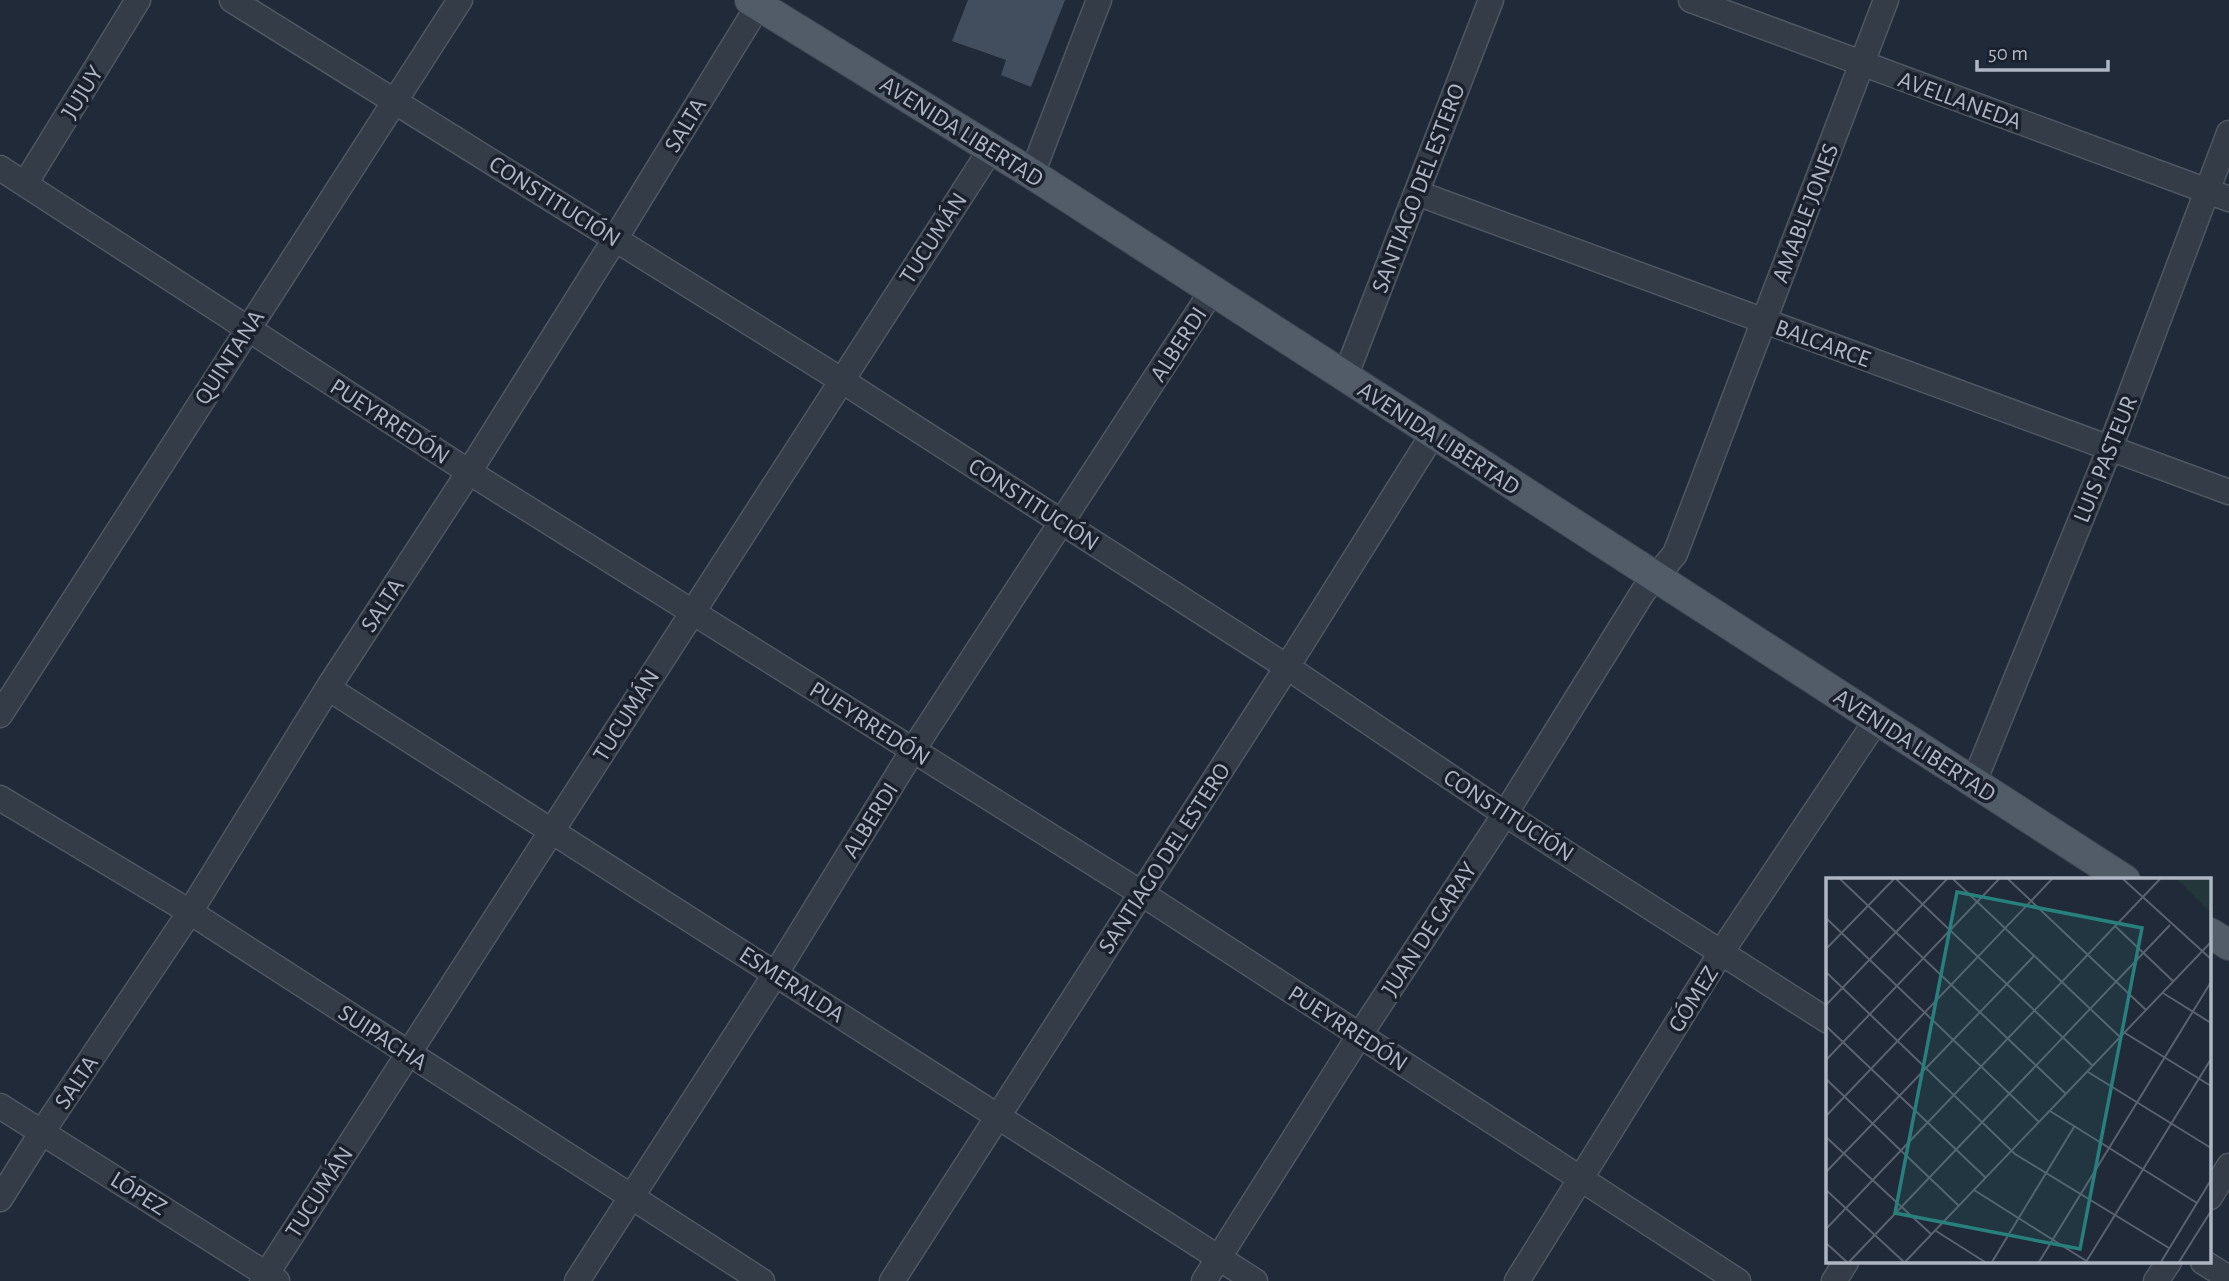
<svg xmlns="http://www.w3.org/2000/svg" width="2229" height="1281" font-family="'Alegreya Sans',sans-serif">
<rect width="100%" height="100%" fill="#212a38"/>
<path fill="#424d5d" d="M968,0H1065L1031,87L1001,75L1006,60L952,41Z"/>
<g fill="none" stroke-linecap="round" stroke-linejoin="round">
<g stroke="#4f5763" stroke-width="27">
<path id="minor" d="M232,0L841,380L1287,667L1505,814L1828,1021
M1691,0L2229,199
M0,168L469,472L1141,893L1738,1281
M1032,174L1099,0
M25,184L138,0
M1417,193L2229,492
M1345,377L1491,0
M328,688L1255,1281
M0,715L460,0
M1974,782L2110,448L2229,133
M0,798L190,912L762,1281
M0,1106L277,1281
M2210,1197L2229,1166
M0,1199L42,1132L190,912L328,688L469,472L615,239L758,6
M2203,1262L2229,1278
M262,1281L991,149
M577,1281L776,973L913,750L1212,291
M892,1281L1287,667L1433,434
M1204,1281L1359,1036L1505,814L1643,592L1675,554L1886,0
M1517,1281L1722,951L1876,721
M1834,1281L1846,1262
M2156,1281L2169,1262"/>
</g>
<g stroke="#3e4552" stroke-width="32">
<path id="major" d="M750,0L1032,174L2125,880
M2210,933L2229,945"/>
</g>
<use href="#minor" stroke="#343c48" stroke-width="24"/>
<use href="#major" stroke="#525b68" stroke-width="30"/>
</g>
<g text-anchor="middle" stroke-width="7" stroke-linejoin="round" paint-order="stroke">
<g font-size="24" fill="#afb7c5" stroke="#1a212d">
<text transform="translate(82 92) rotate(-58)" y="8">JUJUY</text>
<text transform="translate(1960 100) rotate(20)" y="8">AVELLANEDA</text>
<text transform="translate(685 125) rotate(-59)" y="8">SALTA</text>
<text transform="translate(962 131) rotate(32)" y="8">AVENIDA LIBERTAD</text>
<text transform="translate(1418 188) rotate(-69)" y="8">SANTIAGO DEL ESTERO</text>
<text transform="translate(555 201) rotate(32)" y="8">CONSTITUCIÓN</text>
<text transform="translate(1805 213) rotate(-69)" y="8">AMABLE JONES</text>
<text transform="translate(933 238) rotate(-57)" y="8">TUCUMÁN</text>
<text transform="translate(1823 343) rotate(20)" y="8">BALCARCE</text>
<text transform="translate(1178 344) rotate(-57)" y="8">ALBERDI</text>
<text transform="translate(229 357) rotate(-57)" y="8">QUINTANA</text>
<text transform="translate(390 421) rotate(33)" y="8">PUEYRREDÓN</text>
<text transform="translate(1439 438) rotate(33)" y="8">AVENIDA LIBERTAD</text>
<text transform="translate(2105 459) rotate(-68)" y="8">LUIS PASTEUR</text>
<text transform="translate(1034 504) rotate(33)" y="8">CONSTITUCIÓN</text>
<text transform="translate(382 605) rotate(-57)" y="8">SALTA</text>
<text transform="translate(626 715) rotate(-58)" y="8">TUCUMÁN</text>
<text transform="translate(870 723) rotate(32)" y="8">PUEYRREDÓN</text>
<text transform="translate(1915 745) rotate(33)" y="8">AVENIDA LIBERTAD</text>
<text transform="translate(1509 815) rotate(33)" y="8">CONSTITUCIÓN</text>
<text transform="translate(870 820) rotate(-58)" y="8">ALBERDI</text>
<text transform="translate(1164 858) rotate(-57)" y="8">SANTIAGO DEL ESTERO</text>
<text transform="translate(1429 929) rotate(-57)" y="8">JUAN DE GARAY</text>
<text transform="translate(792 984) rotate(33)" y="8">ESMERALDA</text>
<text transform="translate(1693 999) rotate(-58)" y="8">GÓMEZ</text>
<text transform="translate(1348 1028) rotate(33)" y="8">PUEYRREDÓN</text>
<text transform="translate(383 1037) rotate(33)" y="8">SUIPACHA</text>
<text transform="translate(76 1082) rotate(-56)" y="8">SALTA</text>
<text transform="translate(319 1192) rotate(-57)" y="8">TUCUMÁN</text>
<text transform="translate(139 1193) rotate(32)" y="8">LÓPEZ</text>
</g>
</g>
<g transform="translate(1826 878)">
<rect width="385" height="385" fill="#212a38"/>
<path d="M351,1H385V35Z" fill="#233639"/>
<path fill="none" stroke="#5a6270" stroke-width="2" d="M14,1L240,216M70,1L267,188M127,1L294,159M182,1L320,132M297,1L385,81M0,40L213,244M289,48L347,103M0,71L68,1M0,94L189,276L343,370M337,115L385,145M0,127L121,1M0,148L159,299M299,155L385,208M0,182L173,1M262,194L385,270M0,201L133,328M224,233L371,325M0,238L226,1M0,259L106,357M0,294L208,78M0,312L78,384M148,312L262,384M0,351L334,1M110,353L159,384M0,365L21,384M23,384L344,47M79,384L385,64M166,384L248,249M213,384L385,104M260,384L385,181M335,384L385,302M353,384L385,333"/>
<path fill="#27807b" fill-opacity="0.15" stroke="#27807b" stroke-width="3.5" d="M131,14L316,50L254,371L69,335Z"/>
<rect width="385" height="385" fill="none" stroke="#afb7c5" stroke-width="3.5"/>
</g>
<path d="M1977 60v10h131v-10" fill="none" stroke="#afb7c5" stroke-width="3.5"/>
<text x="1988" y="60" font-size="21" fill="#afb7c5" stroke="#1a212d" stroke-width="5" paint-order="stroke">50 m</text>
</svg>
